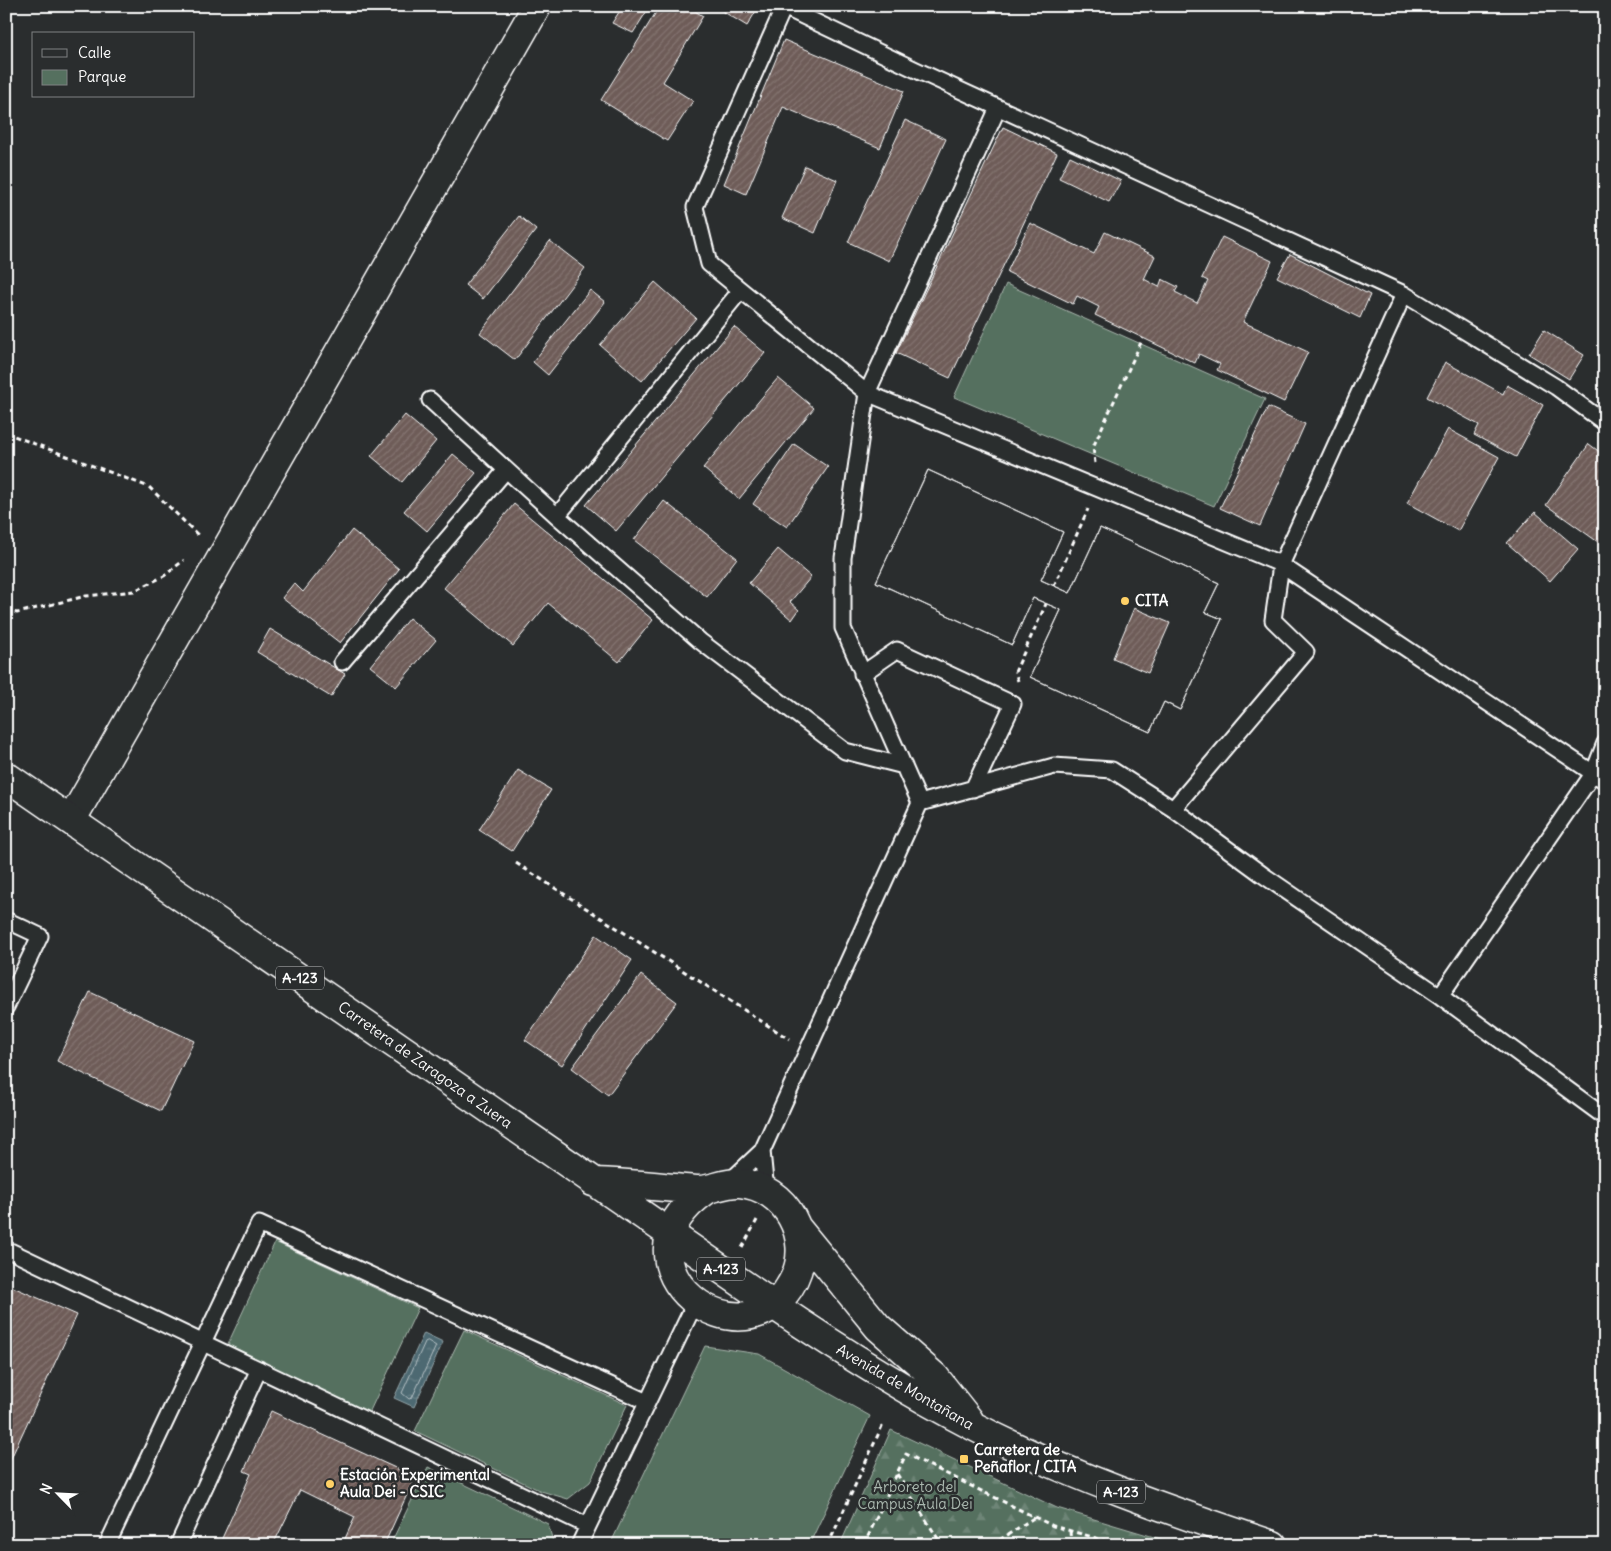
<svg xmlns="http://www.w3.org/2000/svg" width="1611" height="1551" font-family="Delius,sans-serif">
<defs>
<pattern id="forest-firs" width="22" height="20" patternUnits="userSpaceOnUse" patternTransform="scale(1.25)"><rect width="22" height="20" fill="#55705f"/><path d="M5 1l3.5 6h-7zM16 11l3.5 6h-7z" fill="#6e8577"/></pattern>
<pattern id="water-ripples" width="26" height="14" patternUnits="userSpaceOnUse" patternTransform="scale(1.25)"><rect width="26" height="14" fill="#4d6972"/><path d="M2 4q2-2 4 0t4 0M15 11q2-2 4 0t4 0" fill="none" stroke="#688087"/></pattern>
<pattern id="building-hatch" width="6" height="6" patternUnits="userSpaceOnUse" patternTransform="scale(1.25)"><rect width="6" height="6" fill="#6e5c58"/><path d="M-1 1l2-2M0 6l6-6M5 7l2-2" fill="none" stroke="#847471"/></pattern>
</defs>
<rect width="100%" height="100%" fill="#2a2d2e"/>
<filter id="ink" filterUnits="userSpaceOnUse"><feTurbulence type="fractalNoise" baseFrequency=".02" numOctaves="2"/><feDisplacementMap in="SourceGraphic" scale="10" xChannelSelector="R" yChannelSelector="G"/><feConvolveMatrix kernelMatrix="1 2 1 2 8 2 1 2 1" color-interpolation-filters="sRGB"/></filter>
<g filter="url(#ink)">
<path fill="url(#forest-firs)" stroke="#aab8af" d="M891,1430L1057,1508L1181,1545H840Z"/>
<path fill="#55705f" stroke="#aab8af" d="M1006,284L1265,399L1214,506L954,397Z
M275,1242L418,1308L369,1413L227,1346Z
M464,1330L627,1405L590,1482L568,1499L541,1491L415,1431Z
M705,1346L759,1354L870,1416L809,1545H610Z
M428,1467L548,1524L554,1545H390Z"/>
<path fill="url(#water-ripples)" stroke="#94a5aa" d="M424,1333L443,1342L414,1407L394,1398Z"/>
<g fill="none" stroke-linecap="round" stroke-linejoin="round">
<path stroke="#b8c3c7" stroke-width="1" d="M428,1341L436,1346L412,1398L409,1399L402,1393L425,1342Z"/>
</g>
<path fill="url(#building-hatch)" stroke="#fff" fill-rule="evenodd" d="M623,6H650L633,33L612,23Z
M660,6H687L703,16L663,82L693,101L667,141L601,100Z
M714,6H759L747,26Z
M784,40L904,91L880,148L783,107L746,194L724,184Z
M905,120L946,139L889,261L848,242Z
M1003,127L1057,153L950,378L896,353Z
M1070,156L1121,181L1109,202L1059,178Z
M805,166L837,180L815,233L782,218Z
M519,216L536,230L483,299L465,285Z
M1030,223L1094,254L1105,232L1155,256L1144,279L1159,287L1162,279L1178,287L1175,292L1197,303L1208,281L1202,278L1222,237L1272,261L1243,322L1308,352L1284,402L1217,370L1220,364L1199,354L1195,363L1095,315L1099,307L1077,296L1073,304L1007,272Z
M550,241L585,268L515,360L480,333Z
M1290,254L1370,295L1360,318L1277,277Z
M655,282L696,318L642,381L600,345Z
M590,290L605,302L548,375L533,362Z
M734,327L765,353L616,531L586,505Z
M1544,330L1584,355L1569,379L1529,354Z
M1445,362L1503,394L1507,385L1543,405L1516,457L1474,435L1479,425L1427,397Z
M778,378L814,408L739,499L703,468Z
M1268,407L1305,424L1260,526L1220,508Z
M405,415L436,441L402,482L371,456Z
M1448,429L1499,457L1458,531L1407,503Z
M794,444L828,467L787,527L753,504Z
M1589,444L1605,456V547L1546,505Z
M453,454L476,473L427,531L404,511Z
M928,470L1063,532L1041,580L1070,593L1100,528L1219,583L1205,612L1222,619L1180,710L1164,702L1150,732L1030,677L1061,610L1033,598L1012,645L876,582ZM1134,608L1170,623L1148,673L1113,658Z
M928,470L1063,532L1041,580L1070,593L1100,528L1219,583L1205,612L1222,619L1180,710L1164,702L1150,732L1030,677L1061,610L1033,598L1012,645L876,582Z
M664,501L737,558L707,597L634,540Z
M514,504L653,620L619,662L548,603L513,646L444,588Z
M1535,512L1578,549L1550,581L1507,543Z
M352,530L399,569L340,643L282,598L294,583L303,592Z
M778,549L811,577L790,602L799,610L792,620L749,583Z
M409,618L436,640L396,687L370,666Z
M270,629L345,674L331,697L257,652Z
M518,770L551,790L512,851L479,830Z
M596,935L632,960L562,1065L525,1040Z
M641,975L677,1002L608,1095L572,1068Z
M90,992L194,1041L161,1111L57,1061Z
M6,1284L77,1315L6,1469Z
M271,1411L415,1477L384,1545H342L355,1517L300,1490L273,1545H219L251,1474L244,1471Z"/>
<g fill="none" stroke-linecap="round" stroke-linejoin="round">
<g stroke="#fff" stroke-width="19">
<path id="service" d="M998,108L867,393L709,264L695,207L784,7L914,69L1404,294L1556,387L1605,423
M430,400L557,516L700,641L845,751L904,766
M557,516L741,290
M342,662L506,470
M862,674L897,650L1013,704L973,789
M920,803L1054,766L1112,770L1173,809L1263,875L1440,996L1605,1117
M1173,809L1306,652L1273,620L1281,565L1404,294
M6,920L40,936L6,1007
M1440,996L1593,774L1605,743
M762,1151L920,803L843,628V558L867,393L1278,563L1605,781
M728,1183L762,1151L766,1191
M6,1249L588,1526
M107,1545L259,1224L647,1402
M178,1545L259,1369
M579,1545L695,1303"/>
</g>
<g stroke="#fff" stroke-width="31">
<path id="minor" d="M72,819L537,6"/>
</g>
<g stroke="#fff" stroke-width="31">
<path id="primary" d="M6,776L772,1304C837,1348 903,1390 973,1426C1069,1476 1171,1511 1273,1545
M593,1182C628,1183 661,1187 696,1190C711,1191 724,1182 740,1183C786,1187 814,1238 794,1279C746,1375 600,1265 705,1191
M798,1229L878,1327L935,1377L969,1420"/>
</g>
<path stroke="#fff" stroke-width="3" stroke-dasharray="5 4" stroke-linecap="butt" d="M6,433L149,487L200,537
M1095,463L1093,447L1143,338
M1054,586L1088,509
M6,610L17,613L86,596L134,591L164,576L184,560
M1018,681L1015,672L1046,604
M516,863L789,1039
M742,1248L757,1220
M897,1474L942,1545
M1070,1531L1071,1545
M828,1545L883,1424
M864,1545L906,1454L1053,1526L1121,1545
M992,1545L1035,1517"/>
<use href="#service" stroke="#2a2d2e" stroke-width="15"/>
<use href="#minor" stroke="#2a2d2e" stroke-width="28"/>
<use href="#primary" stroke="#2a2d2e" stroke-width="28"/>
</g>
</g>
<g fill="#ffd166" stroke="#2a2d2e" stroke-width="2">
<circle cx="1125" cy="601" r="5"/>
<rect x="959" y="1454" width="10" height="10" rx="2.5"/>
<circle cx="330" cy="1484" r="5"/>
</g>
<g text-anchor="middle" stroke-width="5" stroke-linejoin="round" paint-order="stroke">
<g fill="#2a2d2e" stroke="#bfc0c0" stroke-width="1">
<rect x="276" y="966.5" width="48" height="23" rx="4"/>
<rect x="697" y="1257.5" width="48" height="23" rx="4"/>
<rect x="1097" y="1480.5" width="48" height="23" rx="4"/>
</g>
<g font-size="14" font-weight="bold" fill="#fff">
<text x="300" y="983">A-123</text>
<text x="721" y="1274">A-123</text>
<text x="1121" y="1497">A-123</text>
</g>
<g font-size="15" font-weight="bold" fill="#fff" stroke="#2a2d2e" text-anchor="start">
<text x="1135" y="606">CITA</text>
<text x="974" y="1455">Carretera de<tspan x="974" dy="17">Peñaflor / CITA</tspan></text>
<text x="340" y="1480">Estación Experimental<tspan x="340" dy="17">Aula Dei - CSIC</tspan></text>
</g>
<g font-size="15" fill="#fff" stroke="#2a2d2e">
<text transform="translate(425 1065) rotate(35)" y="5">Carretera de Zaragoza a Zuera</text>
<text transform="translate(905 1387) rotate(30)" y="5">Avenida de Montañana</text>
</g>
<g font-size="15" fill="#aab8af" stroke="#2a2d2e">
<text x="915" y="1492">Arboreto del<tspan x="915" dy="17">Campus Aula Dei</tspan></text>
</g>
</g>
<rect width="1611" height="1551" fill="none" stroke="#2a2d2e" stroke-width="25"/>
<rect x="12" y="12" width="1586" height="1526" fill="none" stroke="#fff" stroke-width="2" filter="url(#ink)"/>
<rect x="32" y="32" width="162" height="65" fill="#2a2d2e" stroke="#7f8182"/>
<rect x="42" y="49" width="25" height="8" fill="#2a2d2e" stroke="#7f8182"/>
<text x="78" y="58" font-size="15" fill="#ffffff">Calle</text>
<rect x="42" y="70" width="25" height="15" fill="#55705f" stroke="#7f8182"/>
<text x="78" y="82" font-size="15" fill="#ffffff">Parque</text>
<g transform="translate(58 1494) rotate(294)" stroke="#2a2d2e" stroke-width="4" paint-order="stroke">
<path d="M0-4L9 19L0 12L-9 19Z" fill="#ffffff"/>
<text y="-8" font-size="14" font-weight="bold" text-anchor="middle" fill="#ffffff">N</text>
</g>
</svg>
